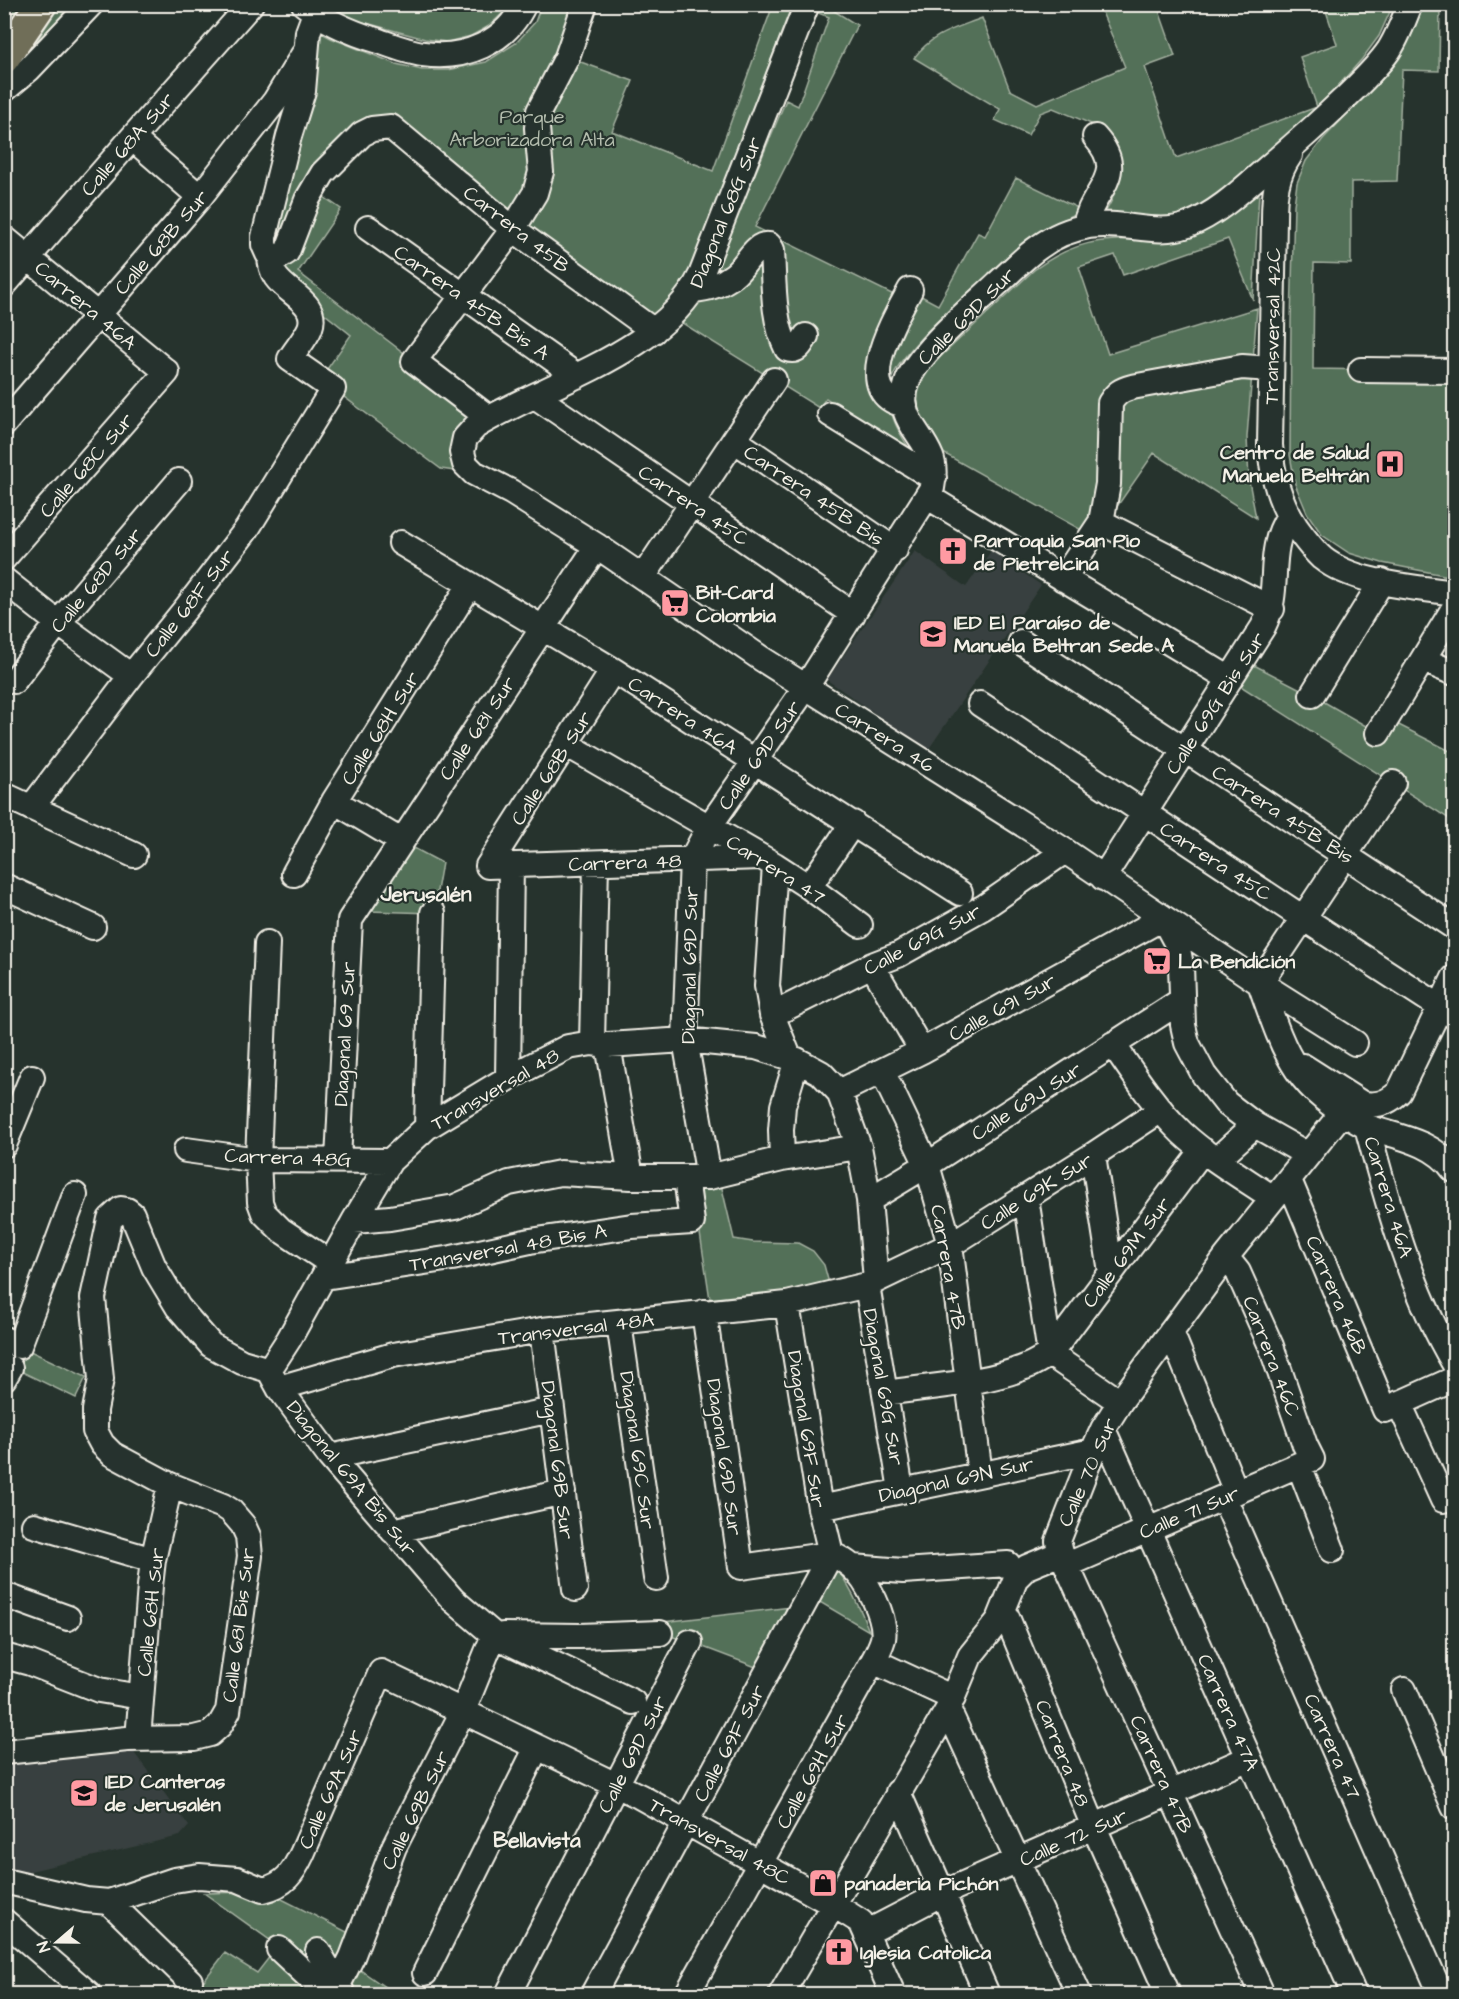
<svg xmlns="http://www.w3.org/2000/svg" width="1459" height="1999" font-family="'Architects Daughter',sans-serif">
<rect width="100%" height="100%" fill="#26332d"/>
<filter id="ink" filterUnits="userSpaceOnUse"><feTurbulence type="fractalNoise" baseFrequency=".0167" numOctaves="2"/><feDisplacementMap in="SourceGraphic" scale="12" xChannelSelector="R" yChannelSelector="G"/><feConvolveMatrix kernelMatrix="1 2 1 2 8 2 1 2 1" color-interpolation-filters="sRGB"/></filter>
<g filter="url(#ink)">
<path fill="#38403f" d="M915,551L966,587L991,551L1041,585L928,750L827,680Z
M129,1746L189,1826L180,1836L22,1873L5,1874L4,1760Z"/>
<path fill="#537058" stroke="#a4b0a0" stroke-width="1.5" d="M5,5H27L5,38Z
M60,5H77L24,60Z
M323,5H508L506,10L489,26L471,36L447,42L425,39L359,21Z
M541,5H585L567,57L633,81L612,131L713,171L773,5H792L690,271L675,295L651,317L379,118L278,243L274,238L320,32L331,38L396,64L422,70H448L486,62L516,43L535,22Z
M815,5H833L831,9L857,25L755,227L904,300L910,290L938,305L978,233L985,236L1016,178L1082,210C1062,221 1041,231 1022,245C1007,255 995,269 981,281C958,302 892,358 889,388C886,414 902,439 917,459L826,398L819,408L679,321L723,250L786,100L798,106L829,17L813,11Z
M1099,5H1157L1175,56L1145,67L1176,158L1317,107L1300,57L1337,44L1324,5H1393L1379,36L1362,59L1339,85L1274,149L1227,191L1182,216L1157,221L1104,215L1112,200L1117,184L1109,143L1094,125L1053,108L1040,113L1028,135L995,120L1000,109L914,58C933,33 954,29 982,18L1010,90L1037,104L1125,67Z
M1423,5H1440L1439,71L1402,70L1397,181L1351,182V264L1314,263L1313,369L1454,371V577L1382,563L1349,553L1322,535L1307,513L1295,484L1290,455L1291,323L1294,205L1297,183L1306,161L1323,139L1393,67L1413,32Z
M318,193L341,209L298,272L480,411C458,431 443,439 455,471L441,469L320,379L351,335L295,290L281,267Z
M1259,193L1253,300L1228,239L1123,275L1115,255L1079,267L1108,354L1257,308L1247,437L1249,481L1256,518L1154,453L1109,518L1083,531L936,449L917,412L916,392L923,373L1034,270C1074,241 1099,239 1147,239C1163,239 1178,241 1193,236C1218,228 1239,208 1259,193Z
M1252,664L1312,695L1378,733L1387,719L1454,753V822L1239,685Z
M410,846L442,863L433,913L369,911Z
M721,1184L734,1239L753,1242L798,1243L813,1251L824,1265L830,1287L711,1306L693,1187Z
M28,1350L86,1377L76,1398L18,1370Z
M836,1567C850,1587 860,1607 869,1631L818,1601Z
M792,1607L756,1667L690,1642L660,1633L663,1622Z
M251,1892L272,1894L353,1935L343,1958L395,1994H208L198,1988L225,1953L257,1973L278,1946L204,1893Z"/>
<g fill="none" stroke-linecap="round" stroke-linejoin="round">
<g stroke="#f4f1e8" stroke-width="28">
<path id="minor" d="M304,4C326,22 352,33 379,41C393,46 408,52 423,54C464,60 506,43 524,4
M807,4L701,275C664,353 546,383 476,426L465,438L462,452L465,464L474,473L511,492L597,546L762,659L1065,851L1260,983L1355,1043
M315,13L308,32L303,91L289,136L264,237V245L268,254L279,257L287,252L307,200L323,173L362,134L372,129L391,127L513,229L654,331
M4,90L29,69L91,4
M132,138L200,197
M1290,155C1276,175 1274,195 1274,219L1270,445C1272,475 1279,502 1296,527C1304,538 1312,549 1322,558C1354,584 1415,587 1454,593
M1085,227C1090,190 1130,176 1095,137
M368,228L577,376
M4,238L167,372L4,558
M4,285L132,138L251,4
M693,290C709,289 721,285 734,275C746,266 755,242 769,245L772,250C774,282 772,319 787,349C798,353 801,344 806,336
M1361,370L1454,371
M535,396L853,614
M905,405C849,394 895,318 910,290
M830,414L934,478
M489,418L414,361L513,229L535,193L541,172L537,128L539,111L567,57L585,4
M4,424L200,197L275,101L303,55
M734,440L895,550
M928,497L1230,679
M1101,522L1272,609
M401,543L613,670L960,893
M643,577L774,380
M1063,579L1101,522L1108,484L1110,403C1116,393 1121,390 1132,387L1242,367L1271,369
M4,580L58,623L131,676
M1021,642L1454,927
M1435,665L1454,673
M14,681L58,623L179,481
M1312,695L1382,581
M980,704L1303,918L1454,1016
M1378,733L1454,608
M566,744L775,865L809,887L860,925
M4,795L134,855
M334,801L401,841
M31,808L131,676L187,607L247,529L333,389L290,359C296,349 306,338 310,328C319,303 288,294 276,277C272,271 270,263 270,255
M775,865L767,986L772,1015L789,1057
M488,866L761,857
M488,866L613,670
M294,874L334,801L470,585
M1103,878L1263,627C1283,588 1264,554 1289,516
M4,886L93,927
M809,887L853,823
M267,943L258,1160L260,1202L264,1213L281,1230L332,1264
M872,965L922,1051
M1260,983C1286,1058 1295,1088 1367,1127C1389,1208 1411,1291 1454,1363
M1260,983L1393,783
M772,1015L872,965L898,955L984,907L1065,851
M592,1043L596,863
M1113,1044C1134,1075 1155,1107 1182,1133C1209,1158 1242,1177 1273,1198
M608,1045L631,1177
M1303,1066L1361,1103C1376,1107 1388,1103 1399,1092L1454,978
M882,1071L927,1165L950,1245L980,1474
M508,1078L511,865
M839,1092L922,1051L1163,918L1177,944L1181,965L1183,1025L1187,1043L1204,1075L1226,1103L1255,1125L1308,1155
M427,1127L433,913
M1367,1127C1399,1137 1434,1142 1454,1170
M4,1145L32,1077
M186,1150L258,1160L390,1161
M1093,1155L1111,1272
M782,1159L781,1130L783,1106L797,1060
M338,1160L350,920L597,546
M1216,1160L1255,1125
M709,1177L685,1040L692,859L709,827L806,687L932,488C934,478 935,467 931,457C920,429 896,419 907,383C916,354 975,305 998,283C1012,271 1024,257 1039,247C1054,236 1071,229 1089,226C1122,220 1156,237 1188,225C1217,214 1242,190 1265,170C1292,147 1318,124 1343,100C1359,84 1376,69 1389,50C1398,36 1404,20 1410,4
M1289,1180L1385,1410L1454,1379
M1026,1198L1050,1354L1120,1402
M869,1200L927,1165L1182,1000
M354,1221L390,1218L455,1207L509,1183L560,1173L631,1177H709L782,1159L859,1147
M324,1277L452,1258L530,1241L632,1226L692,1222L686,1178
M867,1285L901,1490
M787,1304L820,1508L831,1554
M704,1312L741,1567L831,1554
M619,1323L656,1578
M542,1330L575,1589
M1171,1332L1236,1492
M4,1339L19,1346L75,1195
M269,1370L289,1339L354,1221L390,1161L427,1127L508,1078L568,1047L592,1043L608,1045L685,1040L756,1047L797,1060L821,1073L839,1092L859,1147L869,1200L876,1280
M4,1378L10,1368
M279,1388L393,1355L542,1330L787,1304L867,1285L950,1245L1093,1155L1161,1110
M885,1393C930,1386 983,1384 1025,1367C1034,1364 1042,1358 1050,1354L1203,1150
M1399,1403L1443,1500
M1103,1429L1354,1994
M330,1457L552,1410
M1299,1465L1332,1550
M1224,1498L1441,1994
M820,1508L1093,1451
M34,1525L153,1560
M393,1531L563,1492
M1067,1565L1312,1459L1305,1445L1271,1346L1238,1272L1226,1257
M853,1567L903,1571L1008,1564
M4,1595L68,1618
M1004,1610L1094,1827L1168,1994
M503,1635L580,1636L660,1633
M4,1656L30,1663L99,1690L141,1697
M873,1661L953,1698
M1404,1690L1454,1807
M948,1709L1079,1994
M138,1739L150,1586L153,1560L170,1485
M4,1752L127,1739L194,1738L210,1734L220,1725L228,1711L250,1556L248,1536L243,1525L231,1511L223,1506L170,1485L112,1454L102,1444L95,1431V1410L101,1379L93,1298L110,1219L121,1209L127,1210L132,1214L154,1267L178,1307L211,1345L242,1362L269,1370L279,1388L330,1457L453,1600L494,1635L633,1702
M898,1792L987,1994
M4,1881L86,1900L109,1902L174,1880L199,1876L237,1879L263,1890C285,1885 293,1873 302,1854L381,1672L639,1796L834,1905L861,1922L893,1994
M109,1902L190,1981
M4,1921L89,1994
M866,1933L943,1893L1249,1758
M279,1949L327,1994
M318,1951L343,1994
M425,1973L537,1747
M337,1987L352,1957L394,1847L463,1711L494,1635
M508,1994L690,1642
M593,1994L831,1554
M687,1994L873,1661C877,1654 881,1646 883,1639C887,1618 867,1580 851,1566C845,1561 838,1557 831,1554
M781,1994L948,1709L970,1656L999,1620L1016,1578L1027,1567L1061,1553
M1262,1994L1061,1553L1058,1541L1093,1451L1103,1429L1120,1402L1226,1257L1342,1113"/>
</g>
<g stroke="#f4f1e8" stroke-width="34">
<path id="major" d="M4,58L41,4"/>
</g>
<use href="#minor" stroke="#26332d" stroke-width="24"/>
<use href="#major" stroke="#706e59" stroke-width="30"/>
</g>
</g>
<defs>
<g id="hospital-square" transform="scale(1.5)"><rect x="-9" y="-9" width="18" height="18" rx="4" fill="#ff9aa2" stroke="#26332d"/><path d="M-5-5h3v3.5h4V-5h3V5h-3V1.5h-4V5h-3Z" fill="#111"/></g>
<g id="church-square" transform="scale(1.5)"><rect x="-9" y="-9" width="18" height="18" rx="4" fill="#ff9aa2" stroke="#26332d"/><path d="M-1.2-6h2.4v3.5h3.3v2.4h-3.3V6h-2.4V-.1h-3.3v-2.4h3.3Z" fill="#111"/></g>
<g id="supermarket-square" transform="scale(1.5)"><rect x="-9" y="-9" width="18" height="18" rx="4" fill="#ff9aa2" stroke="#26332d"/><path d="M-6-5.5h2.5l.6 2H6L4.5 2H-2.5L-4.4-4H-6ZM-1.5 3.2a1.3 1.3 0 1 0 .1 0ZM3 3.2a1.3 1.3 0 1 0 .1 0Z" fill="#111"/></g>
<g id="school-square" transform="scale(1.5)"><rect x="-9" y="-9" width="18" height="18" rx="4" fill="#ff9aa2" stroke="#26332d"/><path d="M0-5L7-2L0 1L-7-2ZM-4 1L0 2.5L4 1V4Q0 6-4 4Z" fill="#111"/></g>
<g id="shop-square" transform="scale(1.5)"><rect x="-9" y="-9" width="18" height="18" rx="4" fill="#ff9aa2" stroke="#26332d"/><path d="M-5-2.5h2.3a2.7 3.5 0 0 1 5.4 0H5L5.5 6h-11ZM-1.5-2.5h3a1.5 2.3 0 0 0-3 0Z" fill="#111"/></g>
</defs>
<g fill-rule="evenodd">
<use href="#hospital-square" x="1390" y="464"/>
<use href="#church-square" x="953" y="551"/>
<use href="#supermarket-square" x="675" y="603"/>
<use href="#school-square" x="933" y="634"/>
<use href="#supermarket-square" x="1157" y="961"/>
<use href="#school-square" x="84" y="1793"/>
<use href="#shop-square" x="823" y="1883"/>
<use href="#church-square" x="839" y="1952"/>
</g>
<g text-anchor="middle" stroke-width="4.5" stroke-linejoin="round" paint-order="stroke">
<g font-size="20" fill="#b4bdae" stroke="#26332d">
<text x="532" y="123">Parque<tspan x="532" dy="23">Arborizadora Alta</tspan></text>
</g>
<g font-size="20" fill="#f4f1e8" stroke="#26332d">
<text transform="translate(127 144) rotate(-49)" y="7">Calle 68A Sur</text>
<text transform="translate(725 212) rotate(-68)" y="7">Diagonal 68G Sur</text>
<text transform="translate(517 229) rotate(38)" y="7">Carrera 45B</text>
<text transform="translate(161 242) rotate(-49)" y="7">Calle 68B Sur</text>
<text transform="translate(472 302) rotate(35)" y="7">Carrera 45B Bis A</text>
<text transform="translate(86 305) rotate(40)" y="7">Carrera 46A</text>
<text transform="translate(966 316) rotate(-45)" y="7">Calle 69D Sur</text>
<text transform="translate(1272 326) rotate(-89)" y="7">Transversal 42C</text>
<text transform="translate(86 465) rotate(-49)" y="7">Calle 68C Sur</text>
<text transform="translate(814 495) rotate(34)" y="7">Carrera 45B Bis</text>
<text transform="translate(694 505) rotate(34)" y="7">Carrera 45C</text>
<text transform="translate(96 580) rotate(-50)" y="7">Calle 68D Sur</text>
<text transform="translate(189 603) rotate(-52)" y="7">Calle 68F Sur</text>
<text transform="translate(1215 703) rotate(-57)" y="7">Calle 69G Bis Sur</text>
<text transform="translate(683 715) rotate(33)" y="7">Carrera 46A</text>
<text transform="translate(380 728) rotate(-58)" y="7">Calle 68H Sur</text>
<text transform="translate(477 728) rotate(-56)" y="7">Calle 68I Sur</text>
<text transform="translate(885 737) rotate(32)" y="7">Carrera 46</text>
<text transform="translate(759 755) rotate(-55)" y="7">Calle 69D Sur</text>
<text transform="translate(551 768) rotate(-57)" y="7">Calle 68B Sur</text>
<text transform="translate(1283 814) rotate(33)" y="7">Carrera 45B Bis</text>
<text transform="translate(1216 861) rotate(33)" y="7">Carrera 45C</text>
<text transform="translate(625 862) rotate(-2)" y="7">Carrera 48</text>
<text transform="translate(776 869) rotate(32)" y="7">Carrera 47</text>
<text transform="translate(922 939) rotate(-28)" y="7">Calle 69G Sur</text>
<text transform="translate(689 965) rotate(-89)" y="7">Diagonal 69D Sur</text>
<text transform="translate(1002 1007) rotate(-29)" y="7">Calle 69I Sur</text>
<text transform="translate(344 1034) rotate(-87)" y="7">Diagonal 69 Sur</text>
<text transform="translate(495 1089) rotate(-30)" y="7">Transversal 48</text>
<text transform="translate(1026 1101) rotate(-33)" y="7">Calle 69J Sur</text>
<text transform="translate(288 1157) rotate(2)" y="7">Carrera 48G</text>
<text transform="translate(1036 1191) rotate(-32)" y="7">Calle 69K Sur</text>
<text transform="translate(1389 1197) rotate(73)" y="7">Carrera 46A</text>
<text transform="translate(508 1247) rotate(-10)" y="7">Transversal 48 Bis A</text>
<text transform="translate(1126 1252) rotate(-53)" y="7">Calle 69M Sur</text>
<text transform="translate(949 1267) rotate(80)" y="7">Carrera 47B</text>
<text transform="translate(1337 1295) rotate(67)" y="7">Carrera 46B</text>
<text transform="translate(576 1328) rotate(-7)" y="7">Transversal 48A</text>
<text transform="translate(1272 1356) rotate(69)" y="7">Carrera 46C</text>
<text transform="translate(884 1387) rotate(80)" y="7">Diagonal 69G Sur</text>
<text transform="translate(807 1429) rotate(81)" y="7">Diagonal 69F Sur</text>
<text transform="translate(638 1450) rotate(82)" y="7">Diagonal 69C Sur</text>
<text transform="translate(725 1457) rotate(82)" y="7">Diagonal 69D Sur</text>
<text transform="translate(558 1460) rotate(83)" y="7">Diagonal 69B Sur</text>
<text transform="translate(1087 1472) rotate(-66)" y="7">Calle 70 Sur</text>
<text transform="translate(352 1478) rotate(51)" y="7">Diagonal 69A Bis Sur</text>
<text transform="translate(956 1479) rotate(-12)" y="7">Diagonal 69N Sur</text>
<text transform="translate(1189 1512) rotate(-23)" y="7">Calle 71 Sur</text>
<text transform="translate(150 1612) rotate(-84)" y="7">Calle 68H Sur</text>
<text transform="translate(238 1625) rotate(-83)" y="7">Calle 68I Bis Sur</text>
<text transform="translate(1229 1712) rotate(66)" y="7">Carrera 47A</text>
<text transform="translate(729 1743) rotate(-62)" y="7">Calle 69F Sur</text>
<text transform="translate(1333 1746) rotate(66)" y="7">Carrera 47</text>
<text transform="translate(1063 1753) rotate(68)" y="7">Carrera 48</text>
<text transform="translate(632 1754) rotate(-63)" y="7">Calle 69D Sur</text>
<text transform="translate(812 1771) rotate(-61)" y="7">Calle 69H Sur</text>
<text transform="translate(1162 1774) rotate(66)" y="7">Carrera 47B</text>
<text transform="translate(330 1789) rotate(-66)" y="7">Calle 69A Sur</text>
<text transform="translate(415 1810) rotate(-64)" y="7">Calle 69B Sur</text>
<text transform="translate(1073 1837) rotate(-24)" y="7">Calle 72 Sur</text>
<text transform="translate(720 1841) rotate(29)" y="7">Transversal 48C</text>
</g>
<g font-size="20" font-weight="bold" fill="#f4f1e8" stroke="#26332d" text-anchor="start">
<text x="1369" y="459" text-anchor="end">Centro de Salud<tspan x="1369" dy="23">Manuela Beltrán</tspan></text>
<text x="974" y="547">Parroquia San Pio<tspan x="974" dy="23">de Pietrelcina</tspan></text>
<text x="696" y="599">Bit-Card<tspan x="696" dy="23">Colombia</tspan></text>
<text x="954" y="629">IED El Paraíso de<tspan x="954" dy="23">Manuela Beltran Sede A</tspan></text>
<text x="1178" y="968">La Bendición</text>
<text x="105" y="1788">IED Canteras<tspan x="105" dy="23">de Jerusalén</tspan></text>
<text x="844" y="1890">panaderia Pichón</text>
<text x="860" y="1959">Iglesia Catolica</text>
</g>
<g font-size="21" font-weight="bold" fill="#f4f1e8" stroke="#26332d">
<text x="426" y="901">Jerusalén</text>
<text x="537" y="1847">Bellavista</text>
</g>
</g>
<rect width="1459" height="1999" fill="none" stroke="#26332d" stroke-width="24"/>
<rect x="12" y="12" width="1435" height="1975" fill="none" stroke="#f4f1e8" stroke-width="2" filter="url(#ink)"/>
<g transform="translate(57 1942) rotate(250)" stroke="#26332d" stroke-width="4.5" paint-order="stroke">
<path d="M0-4.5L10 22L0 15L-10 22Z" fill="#f4f1e8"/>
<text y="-9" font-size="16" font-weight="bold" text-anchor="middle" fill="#f4f1e8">N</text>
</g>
</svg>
